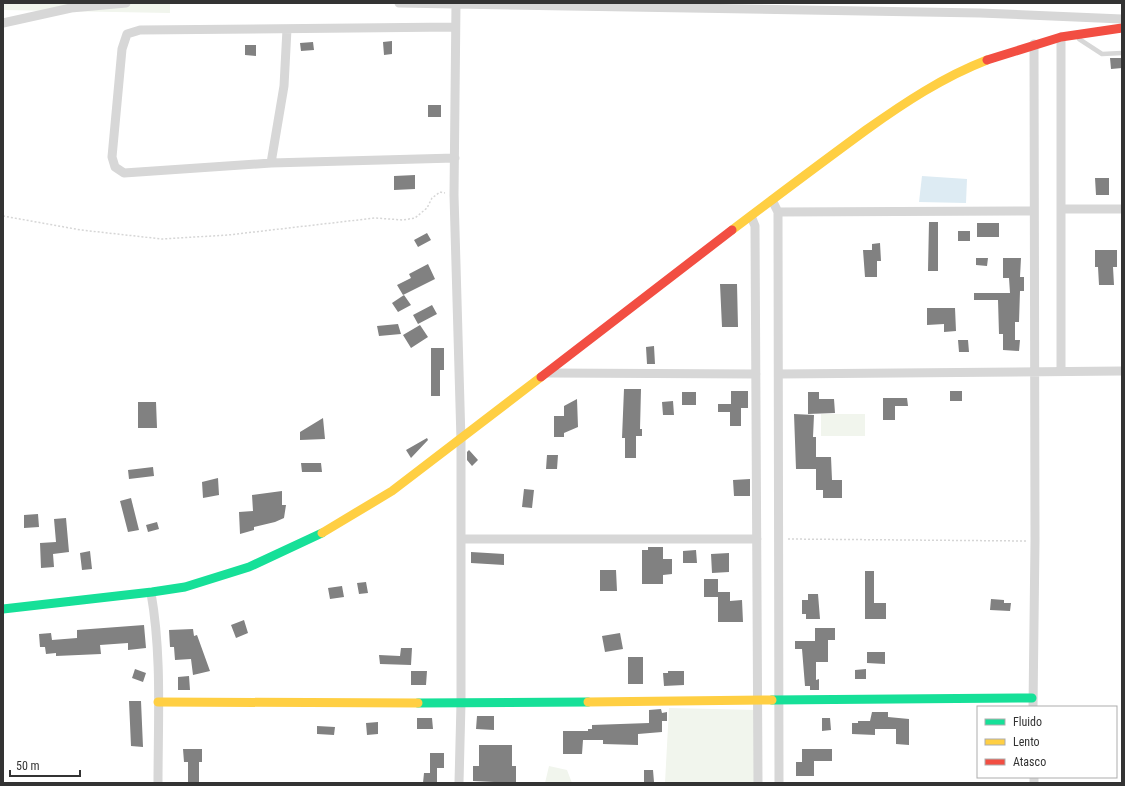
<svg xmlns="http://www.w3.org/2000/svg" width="1125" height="786" font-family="'Roboto Condensed',sans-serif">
<rect width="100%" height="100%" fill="#fff"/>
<path fill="#f1f5ed" d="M3,3H170V13L3,10Z
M821,414H865V436H821Z
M669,708L758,710V783H665Z
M549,766L567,770L572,783H545Z"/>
<path fill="#ddebf3" d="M922,176L967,179L966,203L919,202Z"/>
<path fill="#818181" d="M392,41V54L384,55L383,42Z
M313,42L314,50L301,51L300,43Z
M245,45H256V56L245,55Z
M1110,58H1122V68L1111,69Z
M428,105H441V117H428Z
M415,175V189L394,190V176Z
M1095,178H1109V195H1096Z
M929,222H938V271H928Z
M977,223H999V237H977Z
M958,231H970V241H958Z
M427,233L431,240L418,247L414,240Z
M880,243L881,261H877V277H865L863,250H872V244Z
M1095,250H1117V267H1113L1114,285H1099L1098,267H1095Z
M976,258H988L987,266L976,265Z
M1003,258H1021L1020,277H1024V291H1020L1019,322H1015V340H1020L1019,351L1003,350V334H999L998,300H974V293H1010L1009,278H1003Z
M428,264L435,279L403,295L397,285L411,278L409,274Z
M720,284H737L738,327H722Z
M404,295L411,305L398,312L392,303Z
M432,305L437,314L418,324L413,315Z
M927,308H955L956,331L944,332V324L927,325Z
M398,324L401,334L379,336L377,326Z
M420,325L428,337L411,348L403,335Z
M958,340H968L969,352H959Z
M654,346L655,364H647L646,347Z
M431,348H444V370H440V396H431Z
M624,389H641L640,429H642V436H636V458H625V438H622Z
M731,391H748V408H741V426H730V412H718V404H731Z
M950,391H962V401H950Z
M682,392H696V405H682Z
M808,392H819V399H834L835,413L808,414Z
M883,398H907L908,406H895V420H883Z
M577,399L578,427L564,433V437H554V416H564V406Z
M673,401L674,415H663L662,402Z
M138,402H156L157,428H138Z
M794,414L814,415L813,437H816V457H831L832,480H842V498H823V490H816V469H796Z
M323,418L325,439L300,440V432Z
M427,438L428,440L411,458L406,450Z
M469,450L478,460L472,466L467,460V452Z
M547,455H558L557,469H546Z
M301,463H321L322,472H302Z
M153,467L154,476L129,479L128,470Z
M218,478L219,495L203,498L202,482Z
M750,479V496H734L733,480Z
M524,489L534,490L532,508L522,507Z
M282,491V505H286L284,518L275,522L254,527V530L240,534L239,512L253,511L252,495Z
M131,498L139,530L128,532L120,501Z
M38,514L39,527L24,528V515Z
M66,518L69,552L53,554L54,567L41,568L40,543L56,542L54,519Z
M157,522L159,529L148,532L146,525Z
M648,547H663V559H672V574L663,575V584H642V550H648Z
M696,550L697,563H683V551Z
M90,551L92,569L82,570L80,553Z
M471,552L504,554V565L471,563Z
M729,553V572L712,573L711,554Z
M600,570H616L617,591H600Z
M865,571H874V603H886V619H865Z
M704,579H718V597H704Z
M366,582L368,593L359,594L357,583Z
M342,586L344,597L330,599L328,588Z
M718,592H730V601L742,600L743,622H718Z
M808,594H818L820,619H806V614H802V600H808Z
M991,599L1004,600V603H1011L1010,611L990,610Z
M244,620L248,633L236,638L231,625Z
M144,625L146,648L128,650V643L100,645L101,654L56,656V653L46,654L45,647H40L39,634L51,633L52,640L77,638V630Z
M815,628H835V640H828V662H816V680L819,679V690H810V686H805L802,649H795V641H815Z
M193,629L194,636L197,635L210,671L193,675L191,659L175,660L174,647H170L169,630Z
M620,633L623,649L605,652L602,636Z
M401,648H412L411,665L380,664L379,655L400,656Z
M867,652H885V664L867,663Z
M628,657H643V684H628Z
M135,669L146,673L143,682L132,678Z
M866,669V679H855V670Z
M411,671H427L426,685H411Z
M668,671H684V685L664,686L663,673H668Z
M189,676L190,690H178V677Z
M129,701H141L143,747L131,746Z
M661,709L662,713L667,712V721H662V732L638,734V745L603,744V740H583L582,754H563V731H588V729H592V725L649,723V710Z
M872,712H888V717L909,719V745L896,744V729H875V735L852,734V723H858V721H870Z
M477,716H494V730L476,729Z
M417,718H432L433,729H417Z
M822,718H830L831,730L822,731Z
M378,722V734L367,735L366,723Z
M317,726L335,727L334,735L317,734Z
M479,745H512V766H516V783L473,781V766H479Z
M183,749H202V762H199V783H188V762H184Z
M802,749H832V761H814V776H796V762H802Z
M430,753H444V768H437V783H423L424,773H430Z
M644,770H653L654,782H644Z"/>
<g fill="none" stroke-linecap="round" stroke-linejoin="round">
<path stroke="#d6d6d6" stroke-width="1.5" stroke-dasharray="2 2" stroke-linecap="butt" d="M3,216L81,230L162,239L228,235L375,218L403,220L415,218L427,208L432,198L440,192L445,193
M788,539L1026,541"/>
<path stroke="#d7d7d7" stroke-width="4.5" d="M1079,39L1102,54L1122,53"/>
<path stroke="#d7d7d7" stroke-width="9" d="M399,3L980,13L1122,19
M456,3L454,195L461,440V703L459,783
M3,23L71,8L126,3
M455,158L271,163L124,173L115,167L112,157L122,49L127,34L140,30L455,27
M271,163L284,86L287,29
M772,200L778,212L779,783
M1062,209H1122
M778,212L1034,211
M751,216L755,226L758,783
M1061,371V37
M548,373L756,374
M779,374L1122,371
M461,539H757
M151,593C162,655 158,720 158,783
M1033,707L1035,541L1034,44
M1034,777V783"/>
<path stroke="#16e098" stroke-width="9" d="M3,609L152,592L185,587L249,567L322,533
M772,700L1032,698
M418,703L588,702"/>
<path stroke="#ffcf43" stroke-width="9" d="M732,230C777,196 821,163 866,130C904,103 943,77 987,60
M322,533L392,491L541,377
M158,702L418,703
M588,702L772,700"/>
<path stroke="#f24e42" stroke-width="9" d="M987,60L1061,37L1122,28
M541,377L732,230"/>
</g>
<rect width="1125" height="786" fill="none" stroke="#333333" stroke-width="8"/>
<rect x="977" y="706" width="140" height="72" fill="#ffffff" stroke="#adadad"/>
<rect x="985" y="719" width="20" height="6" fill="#16e098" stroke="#adadad"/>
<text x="1013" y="726" font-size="12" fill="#333333">Fluido</text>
<rect x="985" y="739" width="20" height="6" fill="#ffcf43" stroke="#adadad"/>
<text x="1013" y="746" font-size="12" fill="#333333">Lento</text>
<rect x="985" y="759" width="20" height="6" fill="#f24e42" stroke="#adadad"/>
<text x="1013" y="766" font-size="12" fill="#333333">Atasco</text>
<path d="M10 770v6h70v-6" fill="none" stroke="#333333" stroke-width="2"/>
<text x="16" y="770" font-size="12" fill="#333333" stroke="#ffffff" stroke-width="3" paint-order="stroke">50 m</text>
</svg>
